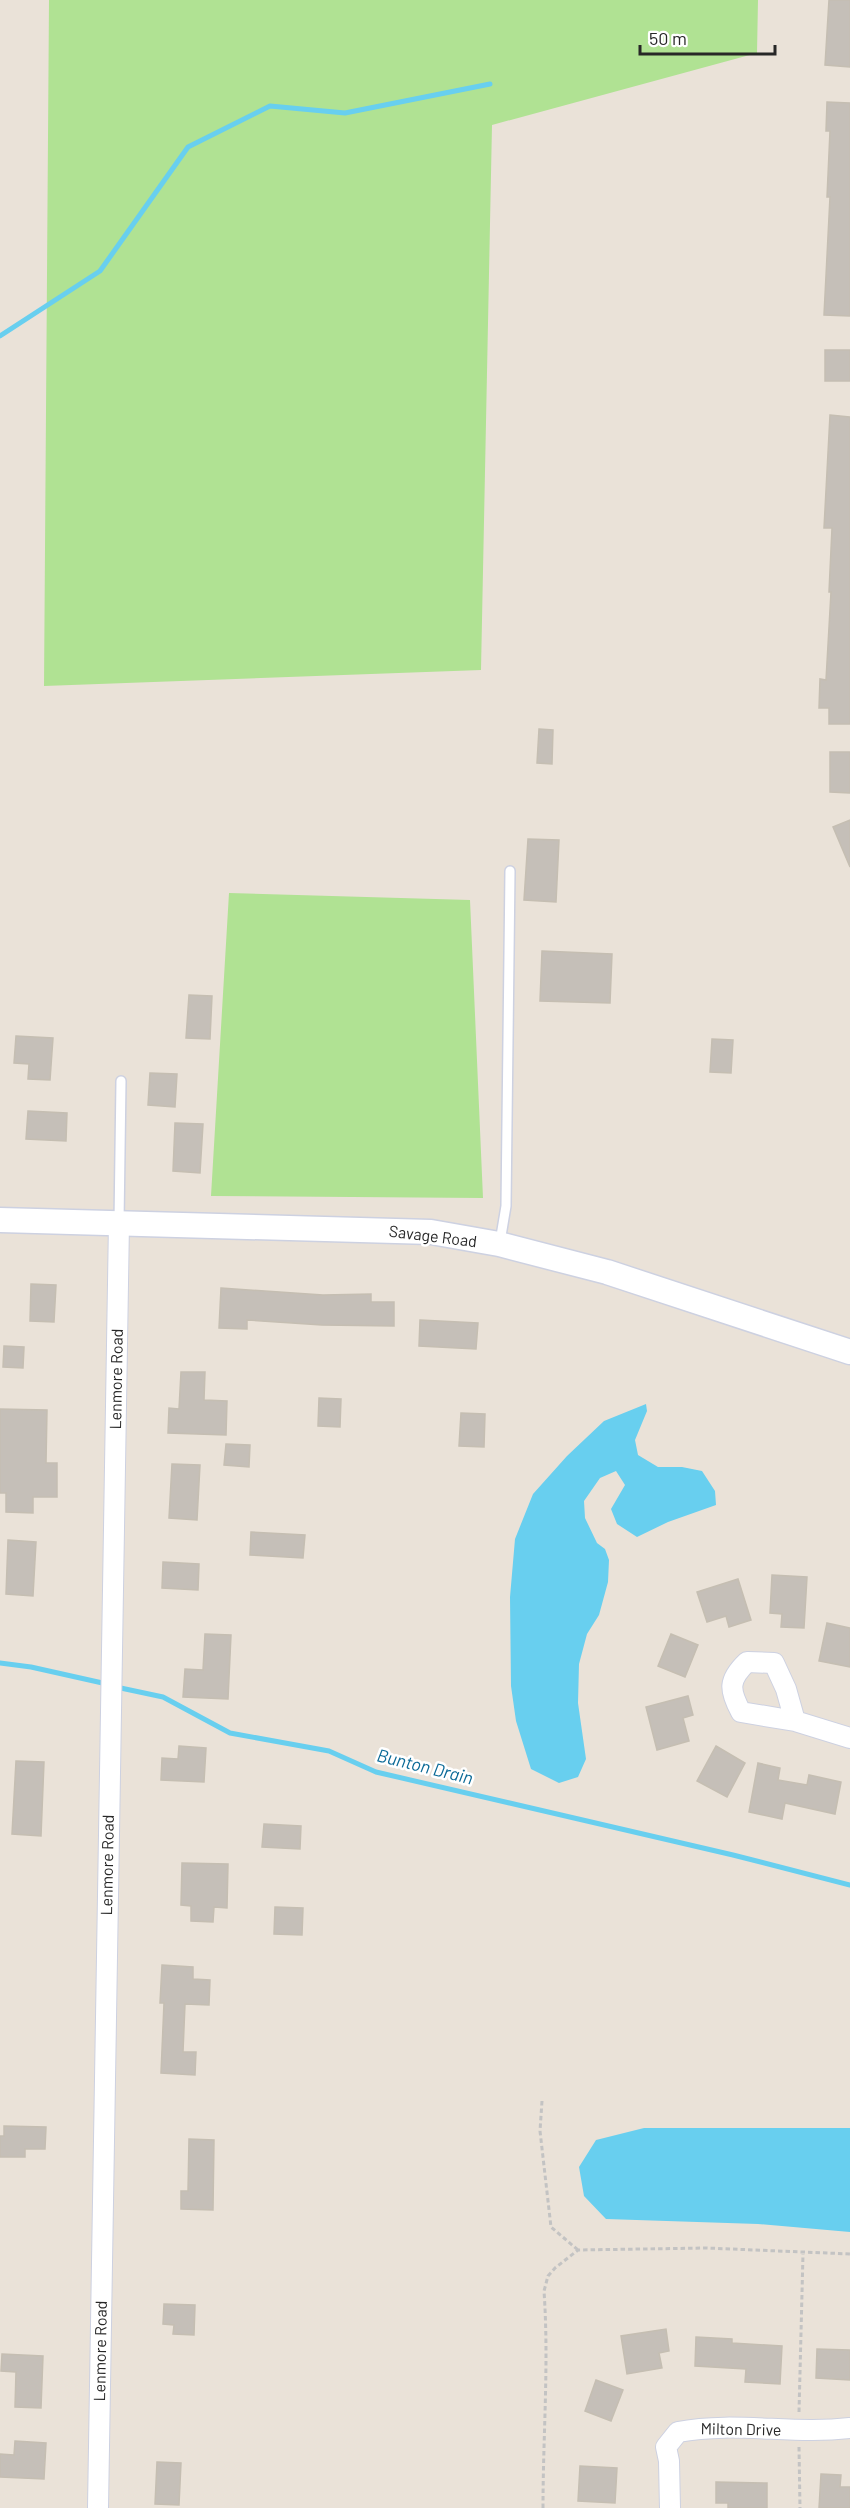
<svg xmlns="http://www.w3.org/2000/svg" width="850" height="2508" font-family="Barlow,sans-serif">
<rect width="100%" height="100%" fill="#eae2d8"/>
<path fill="#b0e293" d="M49,0H758L757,53L492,125L481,670L44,686Z
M229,893L470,900L483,1198L211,1196Z"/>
<path fill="#68cfef" d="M646,1404L647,1411L635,1440L638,1455L658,1467H682L702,1471L715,1491L716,1505L668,1522L637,1537L617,1524L611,1509L625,1485L616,1471L600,1478L584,1501L585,1518L597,1543L605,1549L609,1560L608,1582L599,1615L587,1634L579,1664L578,1703L586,1759L578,1777L559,1783L531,1769L516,1721L511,1686L510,1597L515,1539L533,1494L567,1456L604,1421Z
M644,2128H850V2232L758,2224L606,2219L584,2196L579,2167L596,2140Z"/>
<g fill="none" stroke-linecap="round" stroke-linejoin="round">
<path stroke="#68cfef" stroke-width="5" d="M0,336L100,271L188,147L270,106L345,113L490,84
M0,1663L31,1667L107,1684
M116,1687L163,1697L230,1733L329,1751L376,1772L733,1855L850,1885"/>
</g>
<path fill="#c5bfb8" stroke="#c5beb2" stroke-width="1.5" d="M829,0H850V67L825,65Z
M827,102L850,103V316L824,315L830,197H827L830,131H826Z
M825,350H850V381H825Z
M830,415L850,417V724H829V708H819L820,679L826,680L831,592H829L832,528H824Z
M539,729L553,730L552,764L537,763Z
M830,752H850V793L830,792Z
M850,820V867L833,827Z
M528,839L559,840L556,902L524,900Z
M542,951L612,954L610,1003L540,1001Z
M189,995L212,996L210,1039L186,1038Z
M16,1036L53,1038L50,1080L28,1079L29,1064L14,1063Z
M712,1039L733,1040L731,1073L710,1072Z
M150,1073L177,1074L175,1107L148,1105Z
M28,1111L67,1113L66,1141L26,1139Z
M175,1123L203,1124L200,1173L173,1171Z
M31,1284L56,1285L54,1322L30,1321Z
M221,1288L323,1295L371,1294V1302H394V1326L322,1325L247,1320V1329L219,1328Z
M420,1320L478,1323L476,1349L419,1346Z
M4,1346L24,1347L23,1368L3,1367Z
M181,1372H205L204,1400L227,1401L226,1435L168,1433L169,1408L179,1409Z
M319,1398L341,1399L340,1427L318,1426Z
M0,1409L47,1410L46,1463H57V1497H33V1513L6,1512V1493H0Z
M461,1413L485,1414L484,1447L459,1446Z
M226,1444L250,1445L249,1467L224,1465Z
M172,1464L200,1465L197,1520L169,1518Z
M251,1532L305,1535L303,1558L250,1555Z
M8,1540L36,1542L33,1596L6,1594Z
M163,1562L199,1564L198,1590L162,1588Z
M772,1575L807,1577L804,1628L781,1627L782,1614L770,1613Z
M738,1579L751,1620L729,1627L726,1616L707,1622L697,1592Z
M827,1623L850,1628V1667L819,1661Z
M205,1634L231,1635L228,1699L183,1697L185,1669L203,1670Z
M671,1634L698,1645L685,1677L658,1666Z
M688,1696L693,1715L683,1718L689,1741L657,1750L646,1707Z
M179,1746L206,1748L204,1782L161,1780L162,1758L178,1759Z
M716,1746L745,1763L727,1797L697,1781Z
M16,1761L44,1762L41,1836L12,1834Z
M758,1763L780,1768L778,1780L807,1785L809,1775L841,1782L835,1814L785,1803L782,1819L749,1812Z
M264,1824L301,1826L300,1849L262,1847Z
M182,1863L228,1864L227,1908L214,1907L213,1922L191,1921V1906L181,1905Z
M275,1907L303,1908L302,1935L274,1934Z
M162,1965L193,1967V1979L210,1980L209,2005L185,2004L183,2052H196L195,2075L161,2073L164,2003H160Z
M4,2126L46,2127L45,2149H25V2157H0V2136H4Z
M189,2139L214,2140L213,2210L181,2209V2191H188Z
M164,2304L195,2305L194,2335L173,2334L174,2325L163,2324Z
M666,2329L669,2351L659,2353L662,2368L627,2374L621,2336Z
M696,2337L732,2339V2343L782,2346L780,2384L745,2382L746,2369L695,2366Z
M817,2349L850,2350V2380L816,2378Z
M2,2354L43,2356L41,2408L15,2407L16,2372L1,2371Z
M596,2380L623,2390L611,2421L585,2411Z
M15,2441L46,2443L44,2479L0,2477V2454L14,2455Z
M157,2462L181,2463L179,2505L155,2504Z
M580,2466L617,2468L615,2503L578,2501Z
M821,2474L841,2475L840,2487H850V2508H819Z
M716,2482L767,2483V2508H728V2503H716Z"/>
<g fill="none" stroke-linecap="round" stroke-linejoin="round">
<g stroke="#cdd1e1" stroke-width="12">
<path id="service" d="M119,1222L121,1081
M500,1242L506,1206L510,871"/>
</g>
<g stroke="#cdd1e1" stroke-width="22">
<path id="minor" d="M795,1721L786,1689L774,1663L747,1662C728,1680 729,1690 741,1712L795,1721L850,1738
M98,2508L119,1222
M670,2508L669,2461L666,2447L678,2432C735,2421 793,2435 850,2428"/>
</g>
<g stroke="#cdd1e1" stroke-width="27">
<path id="tertiary" d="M0,1220L431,1232L499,1244L607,1272L850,1352"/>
</g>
<path stroke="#c3c3c3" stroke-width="3" stroke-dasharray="4.5 3" stroke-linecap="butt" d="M542,2101L540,2131L551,2227L578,2250
M799,2412L803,2254
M799,2447L800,2508
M543,2508C543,2435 549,2363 544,2291L548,2276L555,2268L578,2250L707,2248L850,2254"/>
<use href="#service" stroke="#fff" stroke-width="9"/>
<use href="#minor" stroke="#fff" stroke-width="20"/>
<use href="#tertiary" stroke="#fff" stroke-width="24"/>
</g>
<g text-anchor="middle" stroke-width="5" stroke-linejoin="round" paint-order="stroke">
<g font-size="16" fill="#272727" stroke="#fff">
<text transform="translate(433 1236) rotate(7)" y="6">Savage Road</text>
<text transform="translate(116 1379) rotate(-89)" y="6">Lenmore Road</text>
<text transform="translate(107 1865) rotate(-89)" y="6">Lenmore Road</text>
<text transform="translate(100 2351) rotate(-89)" y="6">Lenmore Road</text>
<text transform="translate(741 2429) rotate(1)" y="6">Milton Drive</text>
</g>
<g font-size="18" font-style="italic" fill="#0b6a97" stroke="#fff">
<text transform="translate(425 1767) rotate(14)" y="6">Bunton Drain</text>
</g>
</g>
<path d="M640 45v9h135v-9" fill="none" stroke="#272727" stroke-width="3"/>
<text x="649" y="45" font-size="18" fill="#272727" stroke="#ffffff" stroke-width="4.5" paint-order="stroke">50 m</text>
</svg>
